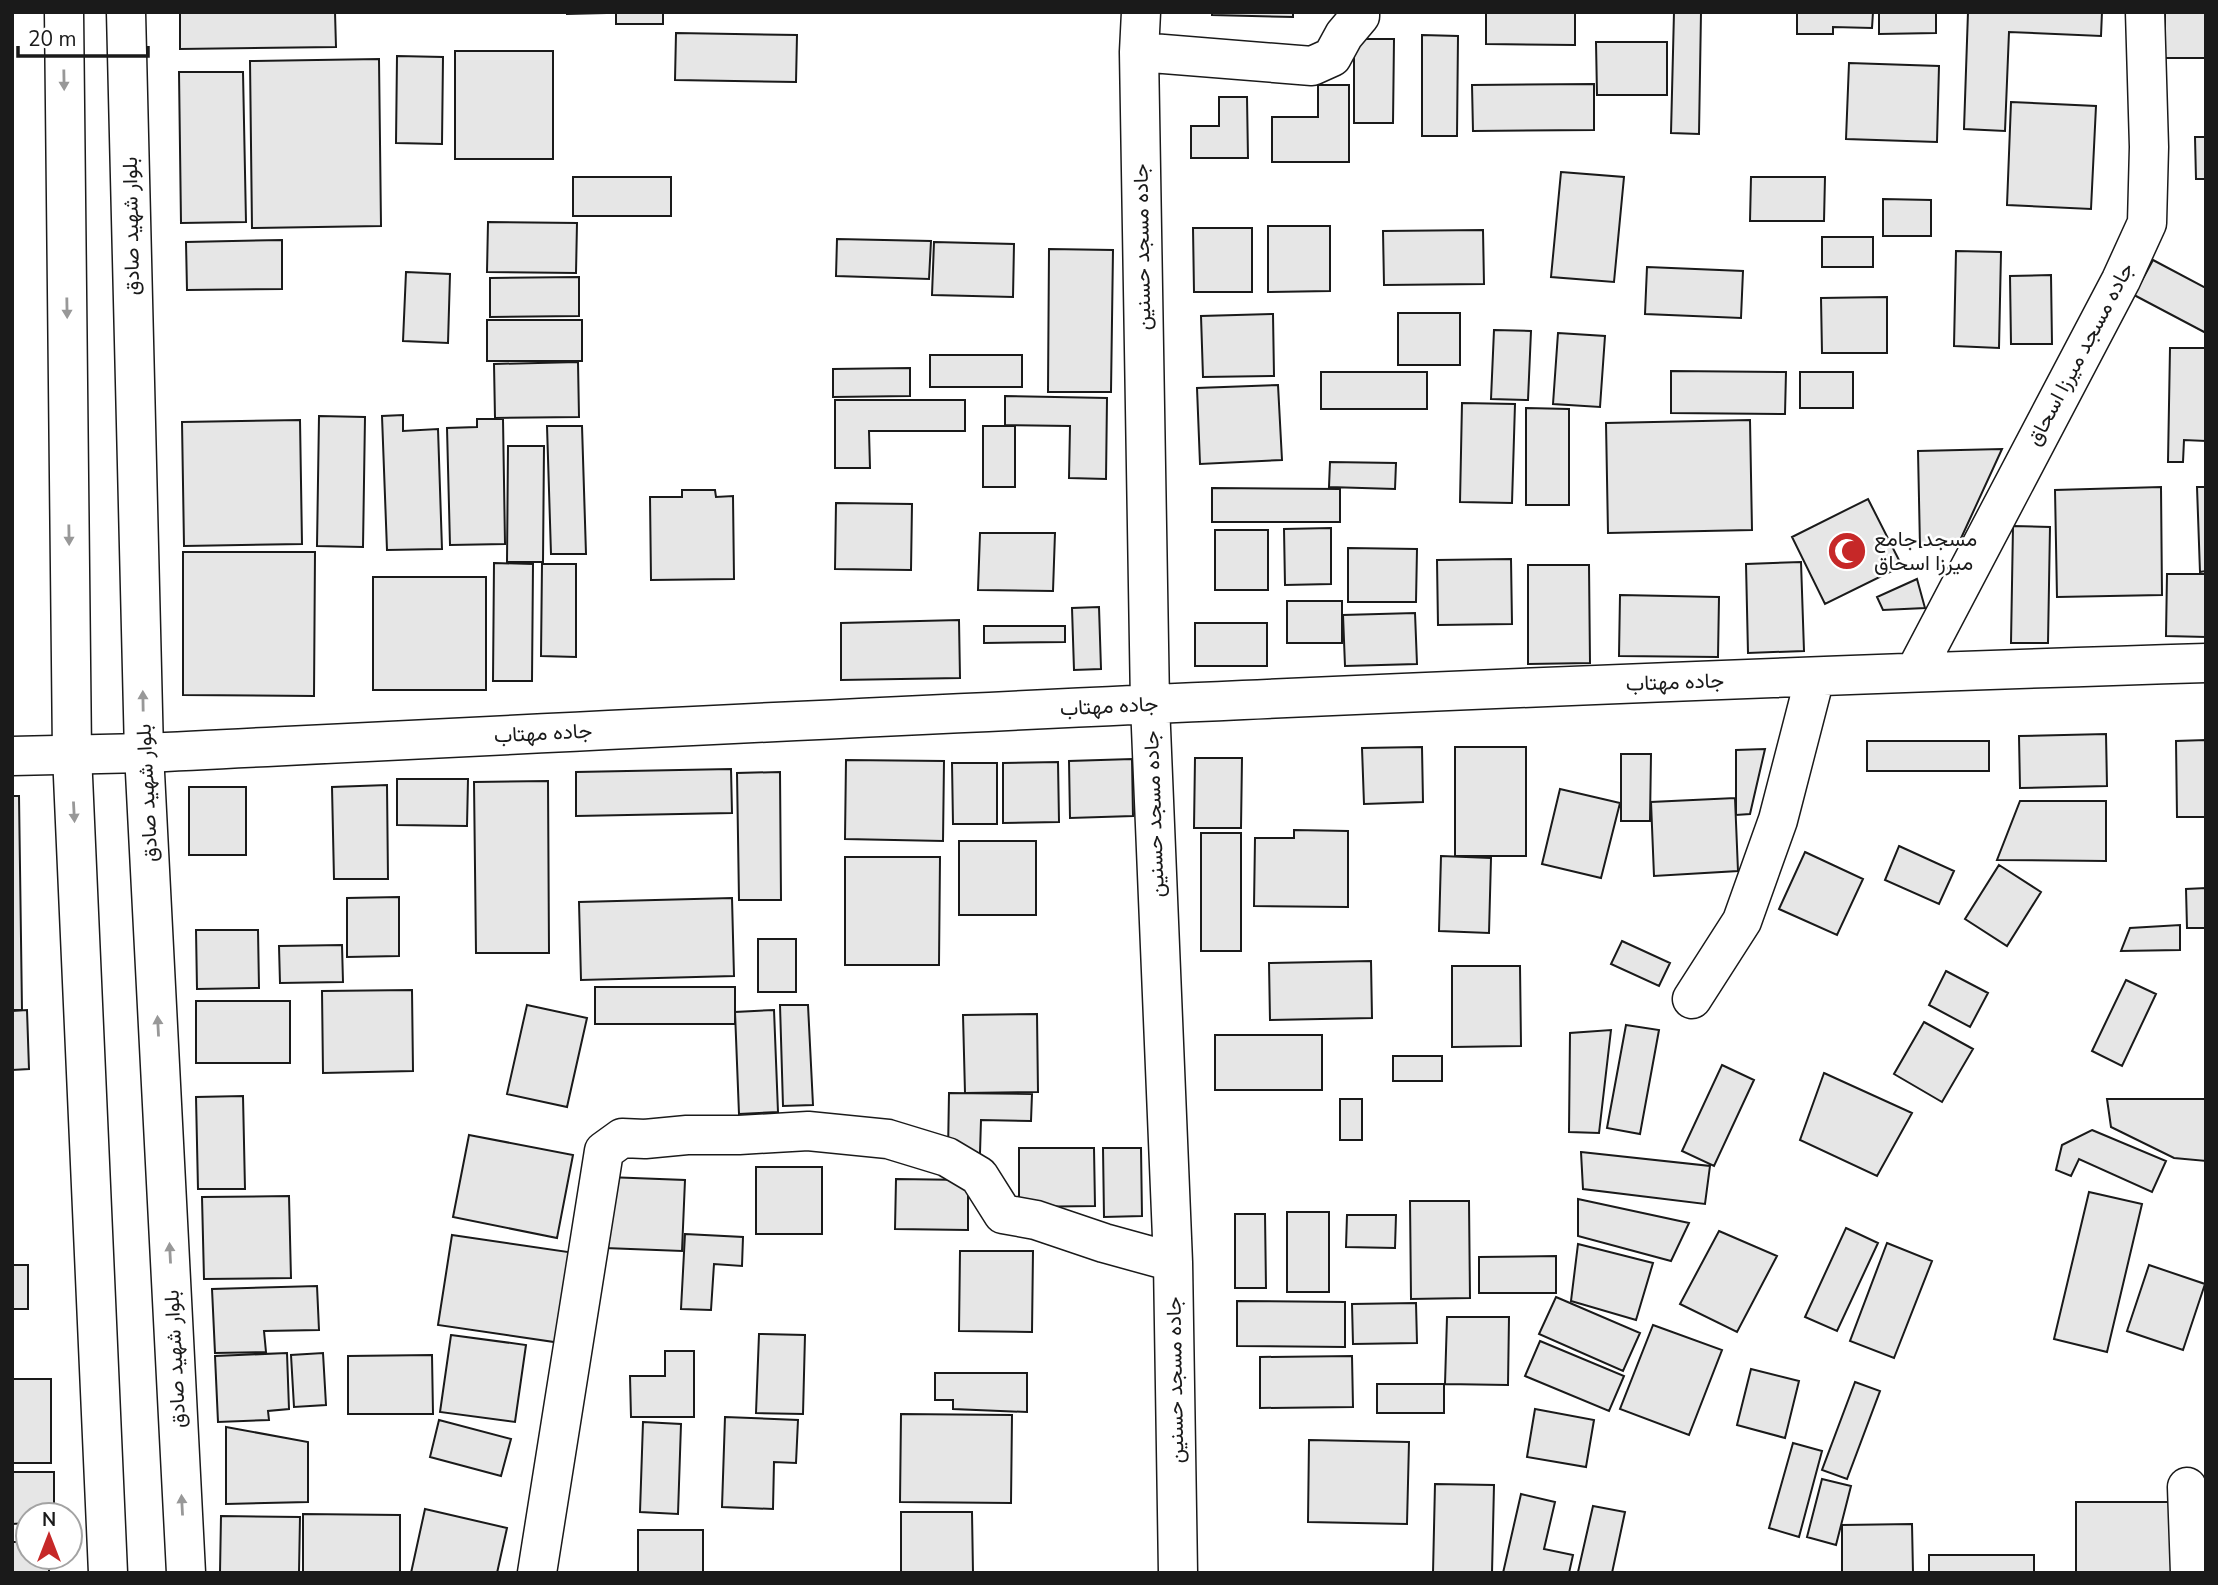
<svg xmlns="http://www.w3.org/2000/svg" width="2218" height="1585" font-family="'Nunito Sans',Vazirmatn,sans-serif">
<rect width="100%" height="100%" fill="#fff"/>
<path fill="#e6e6e6" stroke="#1a1a1a" stroke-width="2" d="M180,12H335L336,47L180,49Z
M567,12H606V13L567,14Z
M616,12H663V24H616Z
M1212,12H1293V17L1212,15Z
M1486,12H1575V45L1486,44Z
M1674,12H1701L1699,134L1671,133Z
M1797,12H1873L1872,28L1833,27V34H1797Z
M1879,12H1936V33L1879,34Z
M1968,12H2102L2101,36L2009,32L2005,131L1964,129Z
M2165,12H2206V58H2165Z
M676,33L797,35L796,82L675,80Z
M1422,35L1458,36L1457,136H1422Z
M1354,39H1394L1393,123H1354Z
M1596,42H1667V95H1597Z
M455,51H553V159H455Z
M397,56L443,57L442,144L396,143Z
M379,59L381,226L252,228L250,61Z
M1849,63L1939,66L1937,142L1846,139Z
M179,72H243L246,222L181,223Z
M1594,84V130L1473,131L1472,85Z
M1318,85H1349V162H1272V117H1318Z
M1219,97H1247L1248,158H1191V126H1219Z
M2011,102L2096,106L2091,209L2007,205Z
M2195,137H2206V179H2196Z
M1561,172L1624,177L1614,282L1551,277Z
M573,177H671V216H573Z
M1751,177H1825L1824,221H1750Z
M1883,199L1931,200V236H1883Z
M488,222L577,223L576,273L487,272Z
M1268,226H1330V291L1268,292Z
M1193,228H1252V292H1194Z
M1483,230L1484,284L1384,285L1383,231Z
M1822,237H1873V267H1822Z
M837,239L931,241L929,279L836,276Z
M282,240V289L187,290L186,242Z
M934,242L1014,244L1013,297L932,295Z
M1049,249L1113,250L1111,392H1048Z
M1956,251L2001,252L1999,348L1954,346Z
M2153,260L2206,288V333L2134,295Z
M1647,267L1743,271L1741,318L1645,314Z
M406,272L450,274L448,343L403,341Z
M2051,275L2052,344H2011L2010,276Z
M579,277V316L490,317V278Z
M1887,297V353H1822L1821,298Z
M1398,313H1460V365H1398Z
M1273,314L1274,376L1203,377L1201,316Z
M487,320H582V361H487Z
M1494,330L1531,331L1528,400L1491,399Z
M1558,333L1605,336L1600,407L1553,404Z
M2170,348H2206V441L2184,440L2183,462H2168Z
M930,355H1022V387H930Z
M578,362L579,417L495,418L494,364Z
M910,368V396L833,397V369Z
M1671,371L1786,372L1785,414L1671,413Z
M1321,372H1427V409H1321Z
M1800,372H1853V408H1800Z
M1278,385L1282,460L1200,464L1197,388Z
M1005,396L1107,398L1106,479L1069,478L1070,426L1005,425Z
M835,400H965V431H869L870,468H835Z
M1462,403L1515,404L1512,503L1460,502Z
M1526,408L1569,409V505H1526Z
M403,415V431L438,429L442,549L387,550L382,416Z
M319,416L365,417L363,547L317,546Z
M477,419H503L505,544L450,545L447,428L477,427Z
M300,420L302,544L184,546L182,422Z
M1750,420L1752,530L1608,533L1606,423Z
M547,426H582L586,554H551Z
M983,426H1015V487H983Z
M508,446H544L543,562H507Z
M2002,449L1957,547H1920L1918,451Z
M1330,462L1396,463L1395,489L1329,487Z
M2161,487L2162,595L2057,597L2055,490Z
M2197,487H2206V571L2200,572Z
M1212,488L1340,489V522H1212Z
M682,490H715L716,497L733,496L734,579L651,580L650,497H682Z
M1868,499L1902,566L1825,604L1792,537Z
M836,503L912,504L911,570L835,569Z
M2013,526L2050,527L2048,643H2011Z
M1331,528V584L1285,585L1284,529Z
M1215,530H1268V590H1215Z
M980,533H1055L1053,591L978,590Z
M1348,548L1417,549L1416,602H1348Z
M183,552H315L314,696L183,695Z
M1511,559L1512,624L1438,625L1437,560Z
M1801,562L1804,651L1748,653L1746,564Z
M494,563L533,564L532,681H493Z
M542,564H576V657L541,656Z
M1528,565H1589L1590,663L1528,664Z
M12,569L13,707H12Z
M2167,574H2206V637L2166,636Z
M373,577H486V690H373Z
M1917,579L1925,608L1883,610L1877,597Z
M1620,595L1719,597L1718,657L1619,656Z
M1287,601H1342V643H1287Z
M1099,607L1101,669L1074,670L1072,608Z
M1415,613L1417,664L1345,666L1343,615Z
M959,620L960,678L841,680V623Z
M1195,623H1267V666H1195Z
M984,626H1065V642L984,643Z
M2106,734L2107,786L2020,788L2019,736Z
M2206,740V817H2177L2176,741Z
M1867,741H1989V771H1867Z
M1422,747L1423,802L1364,804L1362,748Z
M1455,747H1526V856H1455Z
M1765,749L1750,814L1736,815V750Z
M1621,754H1651L1650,821H1621Z
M1195,758H1242L1241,828H1194Z
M1132,759L1133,816L1070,818L1069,761Z
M846,760L944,761L943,841L845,839Z
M1058,762L1059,822L1003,823V763Z
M952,763H997V824H953Z
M731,769L732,813L576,816V772Z
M780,772L781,900H739L737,773Z
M397,779H468L467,826L397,825Z
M548,781L549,953H476L474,782Z
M387,785L388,879H334L332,787Z
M189,787H246V855H189Z
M1560,789L1620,803L1601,878L1542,864Z
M12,796H19L22,1010H12Z
M1735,798L1738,871L1654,876L1651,802Z
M2020,801H2106V861L1997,860Z
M1294,830L1348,831V907L1254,906L1255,838H1294Z
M1201,833H1241V951H1201Z
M959,841H1036V915H959Z
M1899,846L1954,871L1939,904L1885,880Z
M1805,852L1863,879L1837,935L1779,909Z
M1441,856L1491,858L1489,933L1439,931Z
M845,857H940L939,965H845Z
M1999,865L2041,892L2007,946L1965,919Z
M2206,888V928H2187L2186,889Z
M399,897V956L347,957V898Z
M732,898L734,976L581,980L579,902Z
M2180,925V950L2121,951L2130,928Z
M196,930H258L259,988L197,989Z
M758,939H796V992H758Z
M1622,941L1670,963L1659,986L1611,964Z
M342,945L343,982L280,983L279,946Z
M1371,961L1372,1018L1270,1020L1269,963Z
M1452,966H1520L1521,1046L1452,1047Z
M1946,971L1988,993L1970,1027L1929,1005Z
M2126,980L2156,994L2122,1066L2092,1051Z
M595,987H735V1024H595Z
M412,990L413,1071L323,1073L322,991Z
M196,1001H290V1063H196Z
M527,1005L587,1018L567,1107L507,1094Z
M780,1005H808L813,1105L783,1106Z
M27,1010L29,1069L12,1070V1011Z
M774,1010L778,1112L739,1114L735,1012Z
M1037,1014L1038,1092L965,1093L963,1015Z
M1924,1022L1973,1049L1942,1102L1894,1074Z
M1626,1025L1659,1030L1640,1134L1607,1128Z
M1611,1030L1599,1133L1569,1132L1570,1033Z
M1215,1035H1322V1090H1215Z
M1393,1056H1442V1081H1393Z
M1722,1065L1754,1080L1714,1166L1682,1151Z
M1824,1073L1912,1113L1877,1176L1800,1140Z
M949,1093L1032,1094L1031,1121L981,1120L980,1153H948Z
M243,1096L245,1189H198L196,1097Z
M1340,1099H1362V1140H1340Z
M2107,1099H2206V1161L2174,1158L2111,1127Z
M2092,1130L2166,1161L2152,1192L2079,1159L2071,1176L2056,1170L2062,1145Z
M469,1135L573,1155L557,1238L453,1217Z
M1019,1148H1094L1095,1206L1019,1207Z
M1103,1148H1141L1142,1216L1104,1217Z
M1581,1152L1710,1166L1705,1204L1583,1189Z
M756,1167H822V1234H756Z
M607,1177L685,1180L682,1251L605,1248Z
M896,1179L968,1180V1230L895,1229Z
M2089,1192L2142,1204L2107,1352L2054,1339Z
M289,1196L291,1278L204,1279L202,1197Z
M1578,1199L1689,1223L1671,1261L1578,1236Z
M1410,1201H1469L1470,1298L1411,1299Z
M1287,1212H1329V1292H1287Z
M1235,1214H1265L1266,1288H1235Z
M1347,1215H1396L1395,1248L1346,1247Z
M1846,1228L1878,1243L1837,1331L1805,1317Z
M1719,1231L1777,1256L1737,1332L1680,1304Z
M685,1234L743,1237L742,1266L714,1264L711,1310L681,1309Z
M452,1235L575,1253L561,1343L438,1325Z
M1887,1243L1932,1261L1894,1358L1850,1341Z
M1578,1244L1653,1263L1636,1320L1571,1301Z
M960,1251H1033L1032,1332L959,1331Z
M1556,1256V1293H1479V1257Z
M12,1265H28V1309H12Z
M2149,1265L2205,1284L2183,1350L2127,1331Z
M317,1286L319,1330L264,1331L266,1352L215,1353L212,1289Z
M1556,1297L1640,1333L1623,1371L1539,1334Z
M1237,1301L1345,1302V1347L1237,1346Z
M1416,1303L1417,1343L1353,1344L1352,1304Z
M1447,1317H1509L1508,1385L1445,1384Z
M1653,1325L1722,1350L1689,1435L1620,1409Z
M759,1334L805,1335L803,1414L756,1413Z
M451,1335L526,1345L515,1422L440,1412Z
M1540,1341L1624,1376L1609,1411L1525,1376Z
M665,1351H694V1417H631L630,1376H665Z
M287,1353L289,1409L268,1411L269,1420L218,1422L215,1356Z
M323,1353L326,1405L294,1407L291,1355Z
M432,1355L433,1414H348V1356Z
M1352,1356L1353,1407L1260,1408V1357Z
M1751,1369L1799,1381L1785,1438L1737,1425Z
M935,1373H1027V1412L953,1409V1400H935Z
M12,1379H51V1463H12Z
M1855,1382L1880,1391L1847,1479L1822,1470Z
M1377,1384H1444V1413H1377Z
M1535,1409L1594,1420L1586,1467L1527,1457Z
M901,1414L1012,1415L1011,1503L900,1502Z
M725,1417L798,1420L796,1463L774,1462L773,1509L722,1507Z
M439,1420L511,1439L501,1476L430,1457Z
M643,1422L681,1424L678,1514L640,1512Z
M226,1427L308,1442V1502L226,1504Z
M1309,1440L1409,1442L1407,1524L1308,1522Z
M1793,1443L1822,1451L1799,1537L1769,1528Z
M12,1472H54V1515H28V1523L12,1524Z
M1822,1479L1851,1486L1836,1545L1807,1537Z
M1435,1484L1494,1485L1492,1573H1433Z
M1521,1494L1555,1502L1544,1549L1573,1555L1569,1573H1503Z
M2076,1502H2171V1573H2076Z
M1593,1506L1625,1512L1612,1573L1578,1572Z
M425,1509L507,1528L497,1573H411Z
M901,1512H972L973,1573H901Z
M303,1514L400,1515V1573H303Z
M221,1516L300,1517L299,1573H220Z
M1912,1524L1913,1573H1842V1525Z
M638,1530H703V1573H638Z
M12,1542H28V1557H49V1573H12Z
M1929,1555H2034V1573H1929Z"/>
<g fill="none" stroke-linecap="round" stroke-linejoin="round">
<g stroke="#1a1a1a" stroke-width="41">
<path id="minor" d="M1141,12L1139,52L1150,704L1173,1262L1178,1573
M1139,52L1312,66L1332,57L1344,35L1360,16V12
M1915,672L2121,280L2147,223L2149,147L2145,12
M12,756L144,753C831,719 1518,684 2206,663
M1692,999L1742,921L1778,820L1815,677
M2187,1487L2190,1573
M537,1573L604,1151L622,1138L645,1139L687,1135H739L808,1131L888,1139L947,1157L979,1176L1003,1214L1036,1220L1104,1243L1173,1262"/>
</g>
<g stroke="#1a1a1a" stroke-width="41">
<path id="secondary" d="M64,12L72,754L108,1573
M126,12L144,753L186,1573"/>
</g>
<use href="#minor" stroke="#fff" stroke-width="38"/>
<use href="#secondary" stroke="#fff" stroke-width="38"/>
</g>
<defs><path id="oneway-solid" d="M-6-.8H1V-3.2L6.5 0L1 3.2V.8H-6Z" transform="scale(1.75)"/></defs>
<g fill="#989898">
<use href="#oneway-solid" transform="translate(64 80) rotate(89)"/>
<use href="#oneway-solid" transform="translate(67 308) rotate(89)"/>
<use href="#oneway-solid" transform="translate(69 535) rotate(89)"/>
<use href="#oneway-solid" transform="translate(143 701) rotate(-91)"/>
<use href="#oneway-solid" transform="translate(74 812) rotate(87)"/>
<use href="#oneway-solid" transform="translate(158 1026) rotate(-93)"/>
<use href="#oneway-solid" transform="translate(170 1253) rotate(-93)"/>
<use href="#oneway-solid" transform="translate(182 1505) rotate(-93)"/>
</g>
<defs>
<g id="mosque-disc" transform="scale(2.0125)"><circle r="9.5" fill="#c62828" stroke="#fff"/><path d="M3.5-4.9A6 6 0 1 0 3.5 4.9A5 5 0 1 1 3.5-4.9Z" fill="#fff"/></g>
</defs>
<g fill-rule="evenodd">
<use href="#mosque-disc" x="1847" y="551"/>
</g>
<g text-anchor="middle" stroke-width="5" stroke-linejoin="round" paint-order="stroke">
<g font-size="21" fill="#1a1a1a" stroke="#fff">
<text transform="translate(131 226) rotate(-91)" y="7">بلوار شهید صادق</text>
<text transform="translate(1142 247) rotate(-91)" y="7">جاده مسجد حسنین</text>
<text transform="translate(2080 354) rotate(-62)" y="7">جاده مسجد ميرزا اسحاق</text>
<text transform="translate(1675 682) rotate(-2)" y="7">جاده مهتاب</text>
<text transform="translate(1109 706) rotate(-3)" y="7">جاده مهتاب</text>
<text transform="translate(543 733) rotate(-3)" y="7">جاده مهتاب</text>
<text transform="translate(147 793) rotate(-93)" y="7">بلوار شهید صادق</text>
<text transform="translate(1154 814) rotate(-92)" y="7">جاده مسجد حسنین</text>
<text transform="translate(175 1359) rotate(-93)" y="7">بلوار شهید صادق</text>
<text transform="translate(1175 1380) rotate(-91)" y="7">جاده مسجد حسنین</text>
</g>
<g font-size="21" fill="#1a1a1a" stroke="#fff" text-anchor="start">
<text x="1874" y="546">مسجد جامع<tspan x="1874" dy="24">میرزا اسحاق</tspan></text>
</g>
</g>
<rect width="2218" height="1585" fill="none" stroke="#1a1a1a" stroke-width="28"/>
<g transform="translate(49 1536)"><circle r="33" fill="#ffffff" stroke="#a3a3a3" stroke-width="2"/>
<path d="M0-5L12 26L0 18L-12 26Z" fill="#c62828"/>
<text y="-10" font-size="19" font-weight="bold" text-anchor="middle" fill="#1a1a1a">N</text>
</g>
<path d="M18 46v10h130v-10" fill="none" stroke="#1a1a1a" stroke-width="3.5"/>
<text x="28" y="46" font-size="21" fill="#1a1a1a" stroke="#ffffff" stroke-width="5" paint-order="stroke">20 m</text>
</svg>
